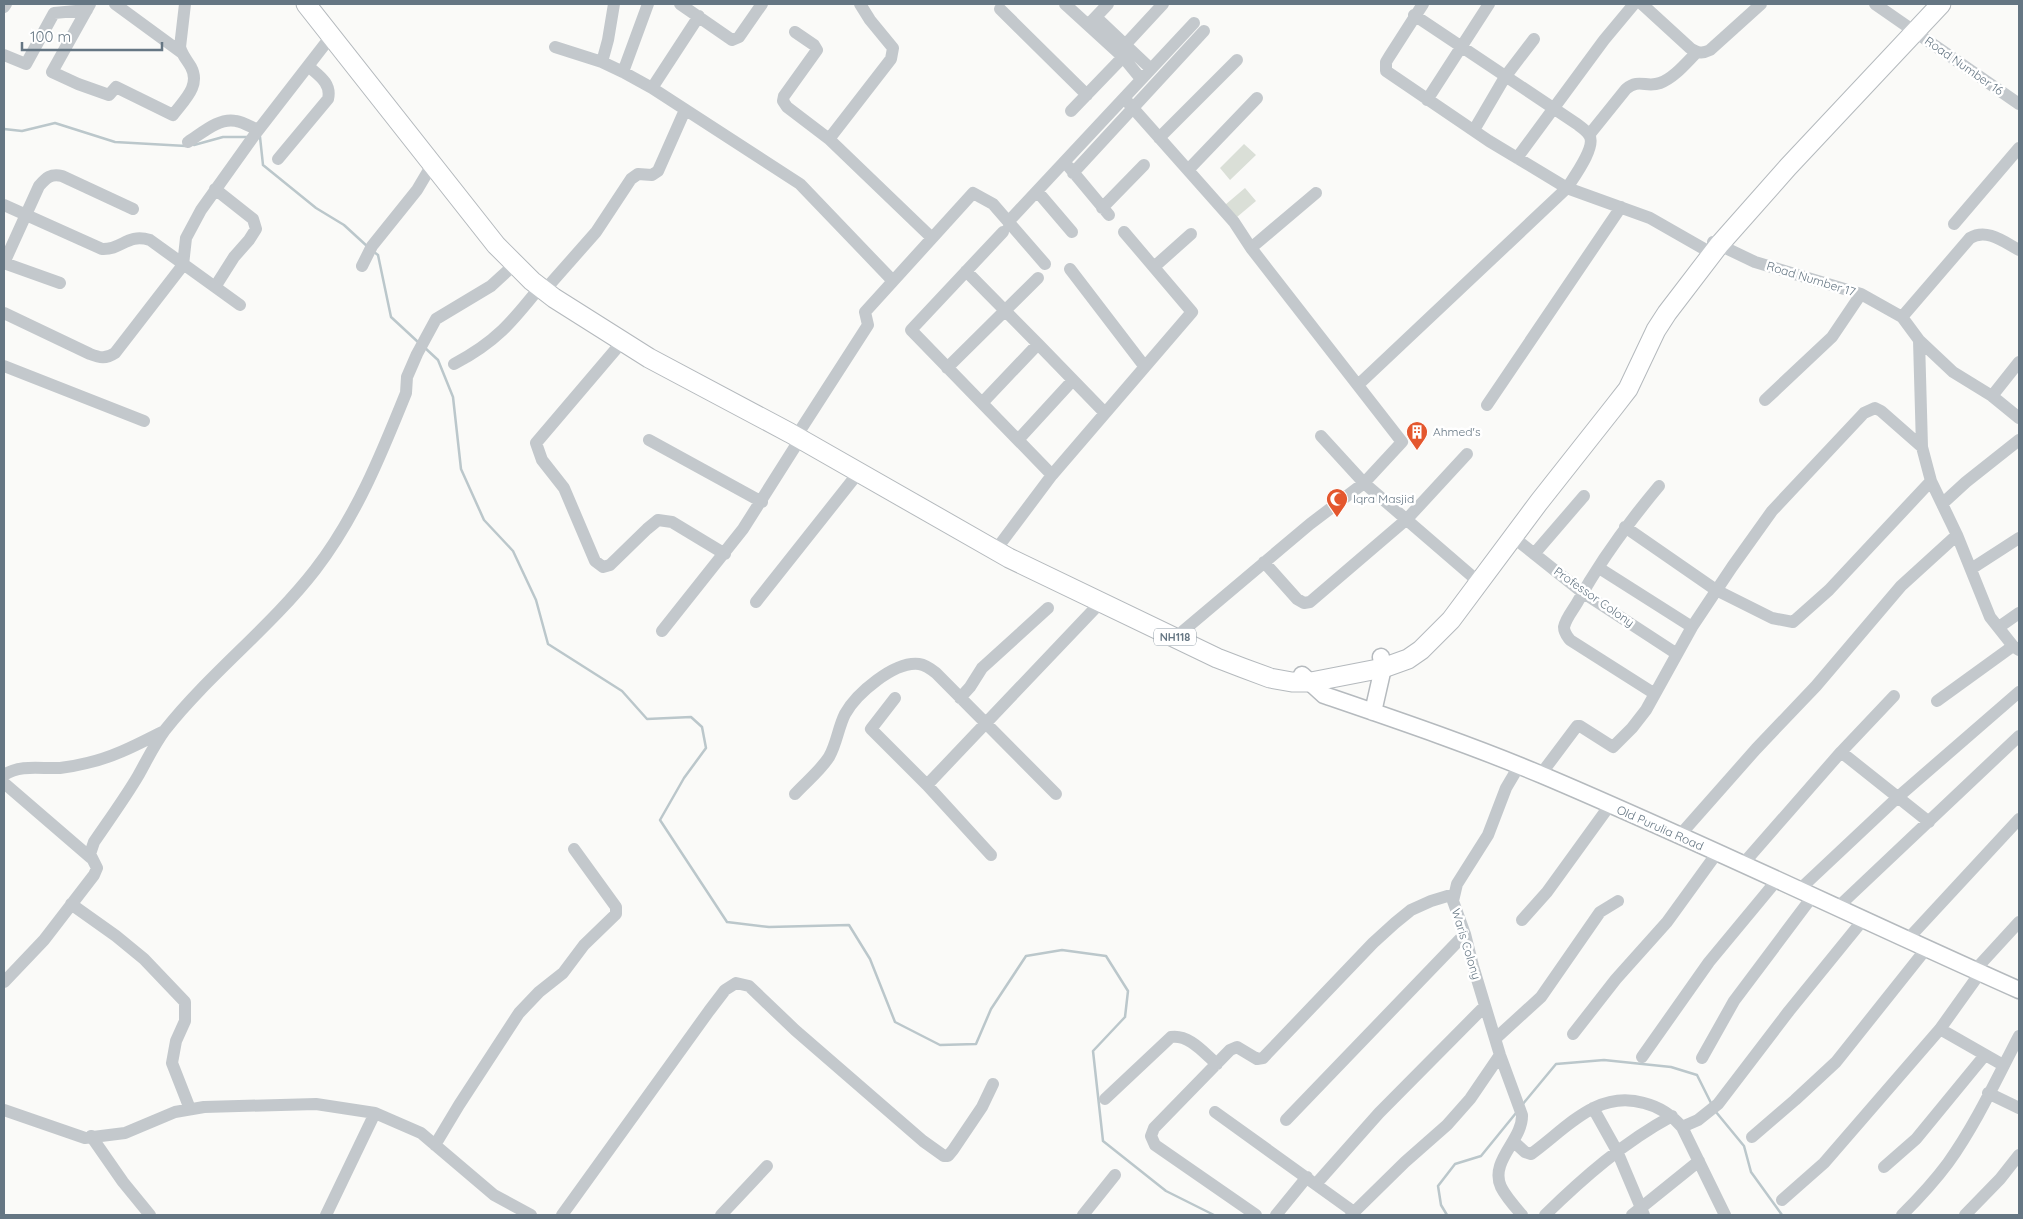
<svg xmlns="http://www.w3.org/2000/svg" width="2023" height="1219" font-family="Quicksand,sans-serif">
<rect width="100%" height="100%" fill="#fafaf8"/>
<path fill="#dadfd7" d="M1244,144L1256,155L1230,180L1220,168Z
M1245,188L1256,201L1237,217L1225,205Z"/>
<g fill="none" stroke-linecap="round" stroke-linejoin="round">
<path stroke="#bbc7cb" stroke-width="2.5" d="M4,129L22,131L55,123L115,142L186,146
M257,137H260L263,165L316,208L344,225L368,247
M194,145L223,137H247
M374,252L378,255L391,317L418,342
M424,347L438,360L453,397L461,469L484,520L513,551L536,600L548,644L622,691L647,719L691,717L702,727L706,748L684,778L660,820L727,922L769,927L849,925L870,959L895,1022L940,1045L976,1044L991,1009L1026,956L1062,950L1106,956L1128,991L1125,1017L1093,1051L1103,1141L1166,1191L1214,1215
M1522,1105L1556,1064L1604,1060L1671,1067L1697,1075L1711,1103
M1716,1112L1744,1146L1751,1172L1782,1215
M1447,1215L1441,1205L1438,1186L1455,1164L1481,1156L1516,1113"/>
<g stroke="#b5babe" stroke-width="19">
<path id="major" d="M1302,675L1324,695C1397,720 1471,745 1542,775C1703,843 1859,919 2019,990
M1373,712L1383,668L1381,657"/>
</g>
<g stroke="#b4b9bd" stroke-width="21">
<path id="highway" d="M306,4L496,245L532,281L554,298L649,358L790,433L1009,558L1217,658L1243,668L1270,678L1292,682H1311L1383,668L1408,659L1421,650L1451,620L1539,502L1614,407L1628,389L1656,330L1667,313L1719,245L1788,167L1941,4"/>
</g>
<path stroke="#c3c8cc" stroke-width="12" d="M90,4L52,72L78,84L109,95L116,87L173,115C184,100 201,86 191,67C187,60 182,55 180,47L185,4
M115,4L182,53
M680,4L732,40L739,37L762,4
M860,4L870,20L893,48L891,59L829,139L932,238
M1065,4L1123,57
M1642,4L1690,48C1698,53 1702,54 1710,50L1761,4
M1875,4L2019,104
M4,7L6,4
M1000,9L1087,95
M1414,15L1577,124C1581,127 1587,131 1589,135C1597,146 1574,177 1567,188L1650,218L1706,250
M1096,17L1151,69
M1090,23L1108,4
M795,32L814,45L817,50L784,96L783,101L787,107L829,139
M555,47L602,62L623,72L652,88L800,184L893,281
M1124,52L1125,45L1163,4
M4,55L26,64L54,13L87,10
M602,62L608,40L614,4
M623,72L648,4
M652,88L699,16
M1124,98L1234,222L1251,248L1402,442L1364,483L1321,436
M1427,100L1489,4
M1071,111L1123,57L1141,79
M1474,130L1505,77L1534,39
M1589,135L1626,89C1639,78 1646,88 1660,83C1674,78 1686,63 1697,52
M1159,138L1237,60
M188,142C201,134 219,117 236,121C243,122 251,127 258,130
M1517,158L1604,40L1634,4
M278,159L328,99C332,83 318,75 308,66
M1069,167L1109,215
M1188,170L1257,98
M1073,173L1204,31
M1037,191L1072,232
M4,205L102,249C122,250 127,233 150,240L240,305
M1102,208L1144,165
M1008,222L1194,23
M1954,224L2019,148
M1003,232L911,330L1052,475
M1713,242L1755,262L1861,294L1902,317L1919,340L1953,372L1992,396L2019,418
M1251,248L1316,193
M4,263L39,186C46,178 51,173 62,176L133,209
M4,263L60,283
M362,266L372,246L417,190L433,163
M1154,267L1191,234
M1070,269L1145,367
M966,271L1038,344L982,403
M551,283L596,232L631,179L638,174L652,175L658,171L685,110
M215,287L234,257L249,240L256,229L253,219L215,189
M4,313L90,354C100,358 106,359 115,353L183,265L186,238L201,210L256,133L332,35
M1902,317L1970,238C1987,228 2004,242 2019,250
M1919,340L1922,447L1931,481L1957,535L1990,617L2013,646L2019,650
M622,342L536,443L542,460L564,488L595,561L603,567L610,565L647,529L658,520L672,522L725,554
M1038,344L1105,413
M454,364C496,342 512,322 540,287
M4,366L144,421
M947,368L1038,278
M1358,385L1567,188L1489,141L1386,71V62L1389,57L1423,4
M1992,396L2019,362
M1765,400L1832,337L1861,294
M1487,405L1621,207
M801,429L868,325L865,312L973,193L993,204L1045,264
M649,440L762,502
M1018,440L1073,380
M1942,504L1966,482L2019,440
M1625,527L1716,590L1772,618L1793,622L1829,590L1931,481
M1513,537L1582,592L1677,654
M1001,543L1052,475L1192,312L1124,232
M1534,554L1584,496
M1264,562L1297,599L1304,603L1310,602L1407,519L1467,454
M1599,568L1692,627
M1971,569L2019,538
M756,602L859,472
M1999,627L2019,613
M662,631L743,529L800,439
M1183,631L1310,524L1364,483L1473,577
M1655,694L1570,640C1567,636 1564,633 1564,627C1566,618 1573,610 1577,603C1600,561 1628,523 1659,486
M895,698L871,729L927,785
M960,698L970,687L982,668L1048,608
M1937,701L2013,646
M1841,752L1894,696
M1519,766L1506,788L1488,835L1457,884L1453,901L1465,934L1473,966L1500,1055L1522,1115C1523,1140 1489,1161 1501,1187C1506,1197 1515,1207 1522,1215
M1541,774L1577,726H1580L1613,747L1632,728L1646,710L1692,627L1732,567L1772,511L1864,413L1875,408L1881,411L1922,447
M4,775C21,764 41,769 60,768C69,767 79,765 87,763C114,757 138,744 162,732
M4,783L91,858
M795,794C806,782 820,771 829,757C837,743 838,728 845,714C856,694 894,661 919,664C926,665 931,669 936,673L1056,794
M1680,835L1756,749L1816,686L1901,586L1957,535
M991,855L927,785L1101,602
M1743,864L1841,752L1929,822
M1799,890L1898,797L2019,692
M71,904L116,936L144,959L185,1002V1021L176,1041L172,1063L190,1109
M1837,908L2019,736
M1522,920L1547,892L1610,805
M1907,940L2019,819
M1975,970L2019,922
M4,982L44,940L94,875L97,868L90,854L94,842C109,820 125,798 138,776C147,760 154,745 165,730C210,673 270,628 315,570C356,517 381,455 406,393L407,377L417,354L436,319L491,286L515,264
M1940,1029L2003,1065
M1573,1034L1616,979L1667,922L1717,853
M1495,1039L1541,997L1600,912L1618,901
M1642,1057L1709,962L1777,880
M1702,1058L1734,1001L1812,897
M1988,1093L2019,1108
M1105,1099L1171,1037C1189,1034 1204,1053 1217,1064
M1593,1108L1617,1151L1644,1215
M4,1110L85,1138L125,1133L175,1112L204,1107L316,1104L375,1113L421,1133L494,1195L531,1215
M1215,1112L1354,1212
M1286,1120L1465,934
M1682,1127L1725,1215
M91,1136L123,1182L150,1215
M1752,1137L1795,1100L1836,1062L1926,949
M1514,1142L1525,1152L1531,1154C1566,1129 1597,1089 1644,1103C1660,1107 1671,1114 1682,1127L1698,1120L1718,1104L1789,1011L1863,920
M435,1145L459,1105L519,1013L539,992L563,973L584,945L616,914V907L574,849
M1884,1167L1916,1139L1985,1055
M1316,1184L1379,1113L1485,1006
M1782,1200L1824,1163L1940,1029L1980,973
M326,1215L375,1113
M562,1215L709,1011L725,990L736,983L749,986L795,1030L923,1141L944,1156H948L953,1150L982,1107L993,1084
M721,1215L767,1166
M1083,1215L1115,1175
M1256,1215L1155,1145L1151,1136L1154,1128L1230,1050L1237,1047L1257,1059L1263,1058L1373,943L1395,923L1411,910L1431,901L1454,894
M1276,1215L1307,1177
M1351,1215L1405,1162L1447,1125L1470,1099L1500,1055
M1545,1215C1584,1177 1624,1142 1672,1116
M1632,1215L1699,1161
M1902,1215C1918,1199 1934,1182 1948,1163C1976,1124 1997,1078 2019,1036
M1965,1215L2000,1179L2019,1155"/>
<use href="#major" stroke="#fff" stroke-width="16"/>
<use href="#highway" stroke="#fff" stroke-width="19"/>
</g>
<defs>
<g id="building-pin" transform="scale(1.125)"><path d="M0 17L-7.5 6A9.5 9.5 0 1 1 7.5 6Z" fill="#e4572e" stroke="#fff"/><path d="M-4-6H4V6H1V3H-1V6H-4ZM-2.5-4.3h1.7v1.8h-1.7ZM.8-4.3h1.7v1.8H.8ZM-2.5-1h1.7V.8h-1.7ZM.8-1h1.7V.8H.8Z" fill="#fff"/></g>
<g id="mosque-pin" transform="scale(1.125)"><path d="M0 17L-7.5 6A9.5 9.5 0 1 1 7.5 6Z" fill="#e4572e" stroke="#fff"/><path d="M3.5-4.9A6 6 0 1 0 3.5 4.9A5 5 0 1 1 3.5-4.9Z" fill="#fff"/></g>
</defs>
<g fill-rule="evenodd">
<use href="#building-pin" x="1417" y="432"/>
<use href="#mosque-pin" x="1337" y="499"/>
</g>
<g text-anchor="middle" stroke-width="5" stroke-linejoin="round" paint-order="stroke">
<rect fill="#fff" stroke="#939fa8" stroke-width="1" x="1154" y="628.5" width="42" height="17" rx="4"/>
<g font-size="11" font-weight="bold" fill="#657683">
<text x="1175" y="641">NH118</text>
</g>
<g font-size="12" fill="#657683" stroke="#fff">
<text transform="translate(1964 66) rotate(35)" y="4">Road Number 16</text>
<text transform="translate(1811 279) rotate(17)" y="4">Road Number 17</text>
<text transform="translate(1594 597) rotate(35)" y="4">Professor Colony</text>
<text transform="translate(1660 828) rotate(24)" y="4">Old Purulia Road</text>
<text transform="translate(1466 944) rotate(73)" y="4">Waris Colony</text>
</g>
<g font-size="12" fill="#657683" stroke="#fff" text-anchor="start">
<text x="1433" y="436">Ahmed's</text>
<text x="1353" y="503">Iqra Masjid</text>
</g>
</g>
<rect width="2023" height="1219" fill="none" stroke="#657683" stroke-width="10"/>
<path d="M22 42v8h140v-8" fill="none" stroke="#657683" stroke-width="2.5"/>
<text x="30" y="42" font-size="15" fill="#657683" stroke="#ffffff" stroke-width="4" paint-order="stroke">100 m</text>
</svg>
